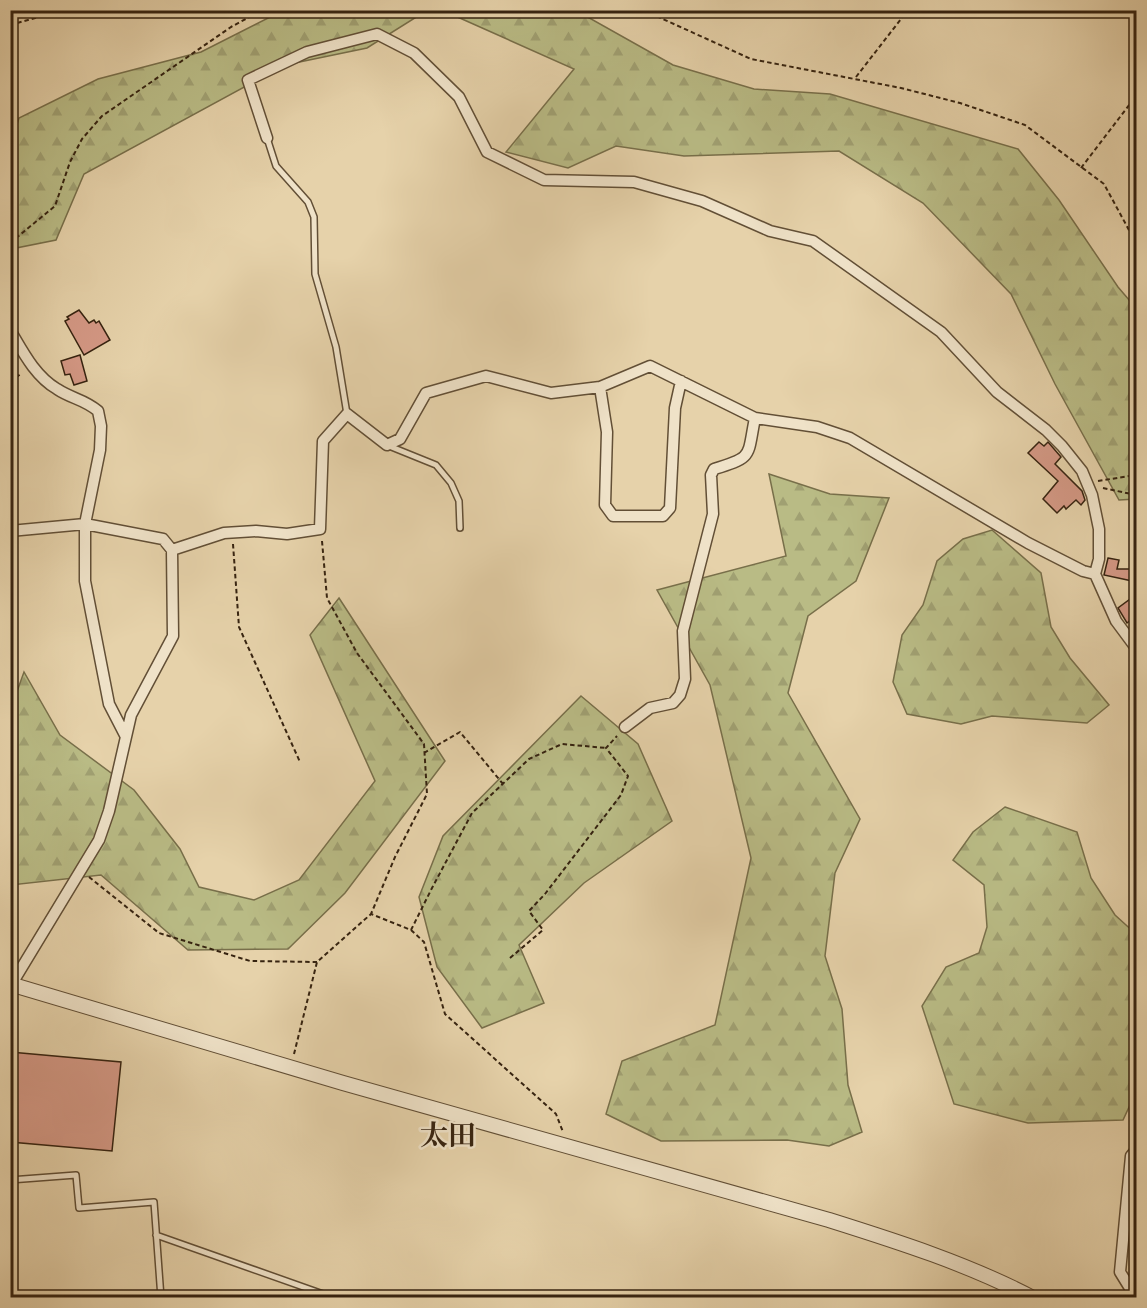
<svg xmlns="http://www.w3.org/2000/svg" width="1147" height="1308" font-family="'IM FELL Double Pica','Noto Serif JP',serif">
<defs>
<pattern id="forest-firs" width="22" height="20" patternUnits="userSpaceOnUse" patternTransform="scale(1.5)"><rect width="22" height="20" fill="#b9bb85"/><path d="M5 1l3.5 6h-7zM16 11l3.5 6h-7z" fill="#a0a072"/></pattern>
</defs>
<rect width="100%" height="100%" fill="#e6d2aa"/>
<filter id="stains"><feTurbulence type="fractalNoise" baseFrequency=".00333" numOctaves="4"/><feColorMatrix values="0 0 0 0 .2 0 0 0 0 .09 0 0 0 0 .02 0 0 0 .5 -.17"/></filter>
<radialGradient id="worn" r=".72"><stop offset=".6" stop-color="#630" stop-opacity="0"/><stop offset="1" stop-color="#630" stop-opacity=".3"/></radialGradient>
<path fill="url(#forest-firs)" stroke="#786f4a" stroke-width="1.5" d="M282,11H426L367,48L285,65L84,174L56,240L11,249V144L19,118L98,79L201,52Z
M444,11H577L673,65L754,89L830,94L1018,149L1059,200L1118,287L1136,308V499L1119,500L1055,384L1011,294L923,203L839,151L684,156L616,146L568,168L506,152L574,69Z
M769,474L830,494L889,498L856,581L808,616L788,693L860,819L835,873L825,956L842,1009L848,1085L862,1132L829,1146L787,1140L661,1141L606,1114L622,1061L715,1025L751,858L710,685L657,590L786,556Z
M992,530L1041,573L1051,627L1070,658L1109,705L1087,723L992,716L961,724L907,714L893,682L902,635L923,605L937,561L963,539Z
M339,598L445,761L345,893L288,949L188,950L101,875L11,885L10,711L24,672L60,735L134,790L180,849L199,887L254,900L299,880L375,781L310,635Z
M581,696L638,744L672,821L584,883L519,945L544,1003L482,1028L437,967L419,897L443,836Z
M1005,807L1077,832L1091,878L1115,915L1136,934V1092L1123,1120L1028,1123L954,1104L922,1006L946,967L979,953L987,927L984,885L953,860L973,832Z"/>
<path fill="#d59986" stroke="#362310" stroke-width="1.5" d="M79,310L89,323L94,320L96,323L99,321L110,340L84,355L65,321L69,319L67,317Z
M80,355L87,381L74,385L70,374L65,375L61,361Z
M1039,442L1044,446L1048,442L1061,457L1055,464L1082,491L1085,500L1081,505L1076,500L1066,509L1064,506L1057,513L1043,499L1058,481L1028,453Z
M1108,558L1119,560L1117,569H1137V582L1104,575Z
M1137,594V615L1127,623L1118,608Z
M10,1052L121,1062L112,1151L10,1142Z"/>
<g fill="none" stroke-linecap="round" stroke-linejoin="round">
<g stroke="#624f36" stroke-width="8">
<path id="service" d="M267,138L276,166L308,202L314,217L315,274L336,347L347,414
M389,446L436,465L451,483L459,501L460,528
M10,1180L76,1175L79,1208L154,1202L161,1298
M156,1235L326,1295V1298"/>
</g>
<g stroke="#624f36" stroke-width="13">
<path id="minor" d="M267,138L248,80L307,52L377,34L414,53L459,97L487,152L544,180L634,182L702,201L770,231L813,241L941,332L997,392L1046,430L1062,446L1082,471L1092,495L1099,529V559L1095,574
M10,330C23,352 35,376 57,389C72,399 84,399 98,411L101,426L100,450L85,524V581L109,704L125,735
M600,387L607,432L605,505L613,516H663L670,508L675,408L681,381
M10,531L85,524L163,539L172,550
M625,727L650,708L673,703L680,695L685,679L683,631L713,514L711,475L714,469C754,457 747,457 755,418
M10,987L99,840L109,811L131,715L173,636L172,550L224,533L256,531L287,534L320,529L323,441L347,414L387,445L400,439L426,393L486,376L551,393L600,387L650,366L755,418L817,427L850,438L1028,543L1083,571L1095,574L1116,621L1136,648
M1136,1298L1120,1272L1131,1156L1136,1150"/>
</g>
<g stroke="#624f36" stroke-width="16">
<path id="tertiary" d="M10,984L343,1083L829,1220C899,1242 968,1264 1033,1298"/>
</g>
<path stroke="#362310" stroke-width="2" stroke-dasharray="4.5 3" stroke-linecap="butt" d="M643,10L751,59L901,88L960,103L1025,125L1104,184L1136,243
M10,25L64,10
M856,77L908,10
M1081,168L1136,96
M10,243L55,206L70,162L82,139L102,116L231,27L262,10
M10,382L22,373
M1098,481L1136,475
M1103,488L1136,495
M322,541L327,598L357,653L424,744L427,794L395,857L371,914
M233,544L239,627L300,762
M424,753L460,732L503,784
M89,877L159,933L250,961L317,962
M411,930L424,942L445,1014L556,1114L563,1132
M510,958L543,930L529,911L545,894L621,795L628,776L606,748L617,736
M294,1054L317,962L371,914L411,930L432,888L472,813L529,759L562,744L606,748"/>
<use href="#service" stroke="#efe2c8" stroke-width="5"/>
<use href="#minor" stroke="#efe2c8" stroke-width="10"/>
<use href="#tertiary" stroke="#efe2c8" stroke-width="14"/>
</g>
<g text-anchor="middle" stroke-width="5" stroke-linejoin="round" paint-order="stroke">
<g font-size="28" font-weight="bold" fill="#362310" stroke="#efe2c8">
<text x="448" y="1145">太田</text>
</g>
</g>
<rect width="1147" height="1308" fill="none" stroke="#e6d2aa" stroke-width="36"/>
<rect x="12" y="12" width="1123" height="1284" fill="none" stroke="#362310" stroke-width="3"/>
<rect x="18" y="18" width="1111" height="1272" fill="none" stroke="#362310" stroke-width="1.5"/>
<rect width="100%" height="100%" filter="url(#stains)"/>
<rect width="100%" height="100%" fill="url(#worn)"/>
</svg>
